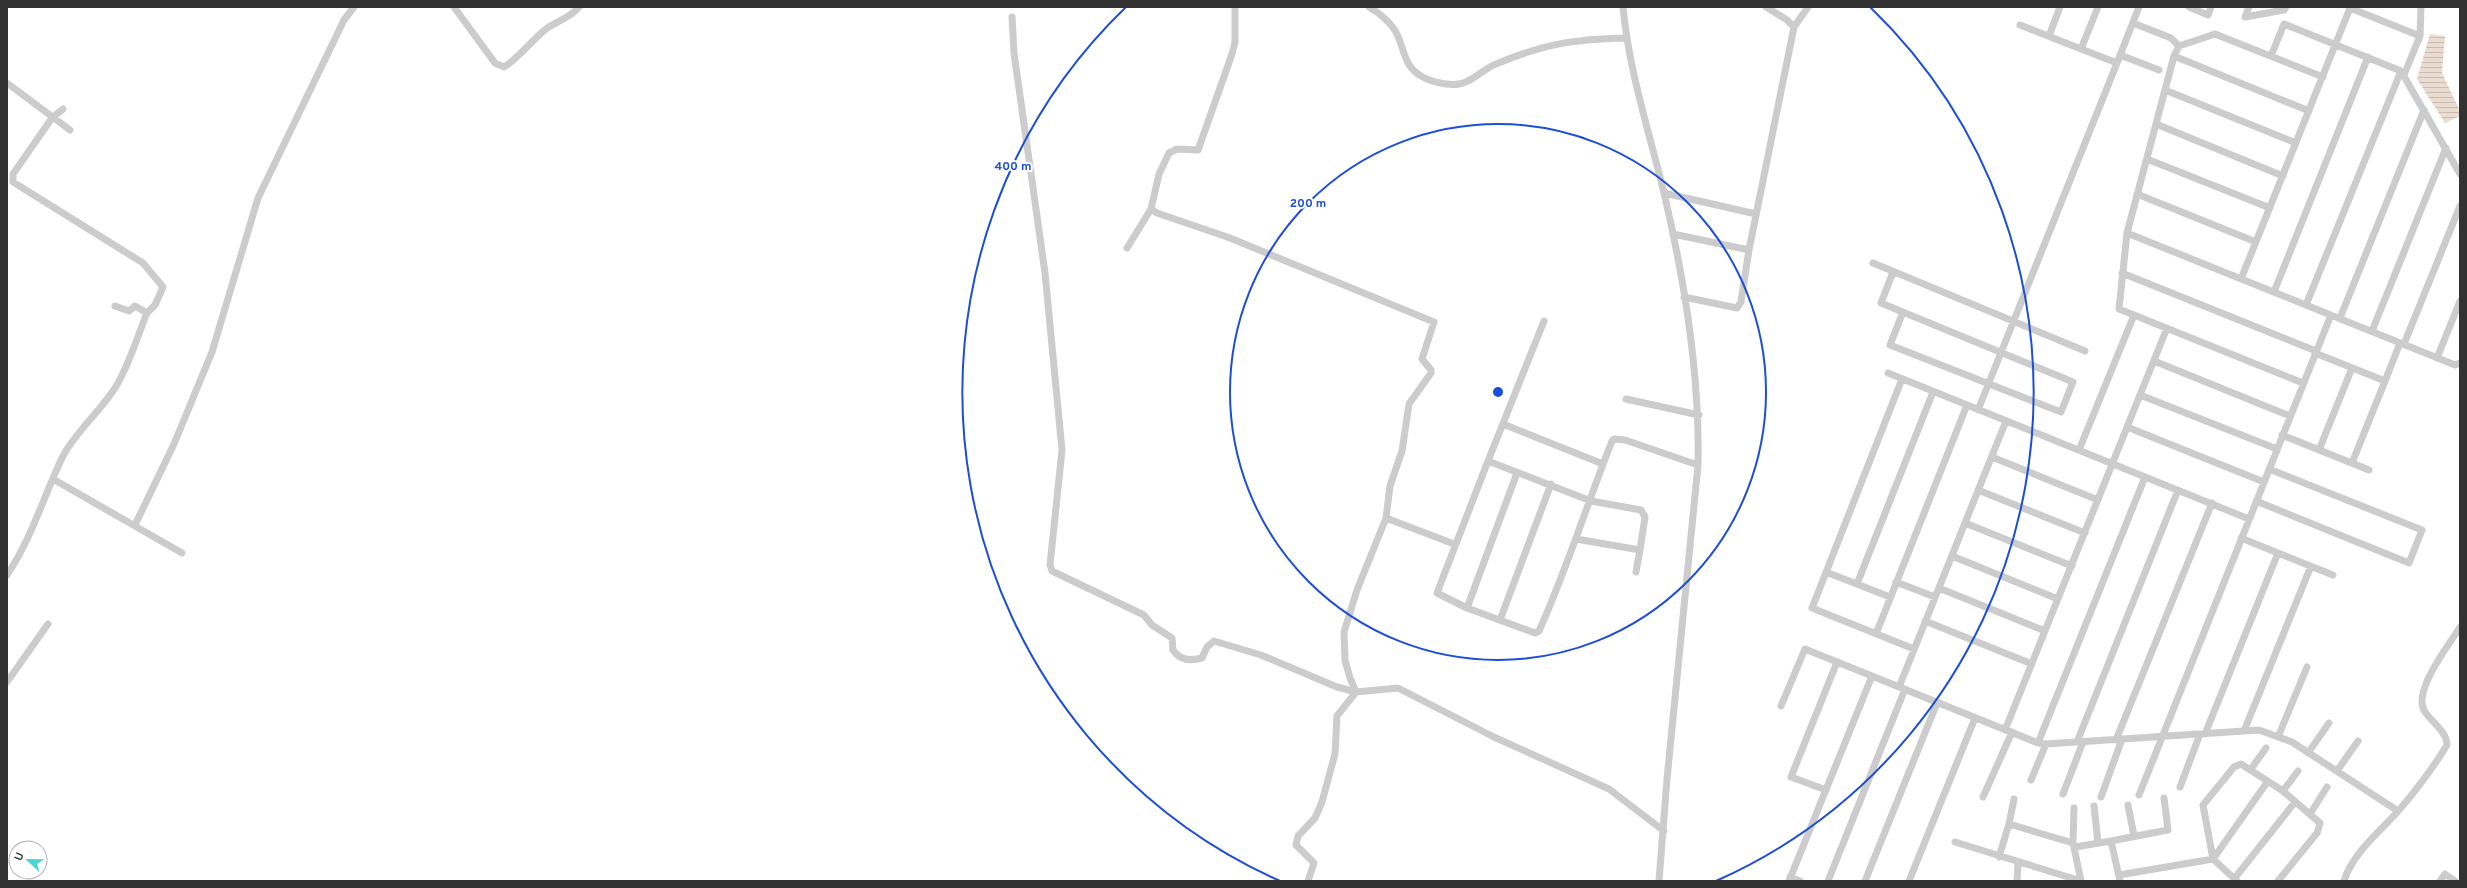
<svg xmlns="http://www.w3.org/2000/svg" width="2467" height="888" font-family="Overpass,sans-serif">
<defs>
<pattern id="water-rules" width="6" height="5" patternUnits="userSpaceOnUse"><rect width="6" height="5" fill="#eadcd0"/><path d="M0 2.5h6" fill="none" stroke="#c9bdb3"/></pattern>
</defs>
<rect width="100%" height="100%" fill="#fff"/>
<path fill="url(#water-rules)" d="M2430,34L2445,36L2442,73L2460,111V116L2445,123L2417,79Z"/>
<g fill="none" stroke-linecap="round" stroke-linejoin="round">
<path stroke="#ccc" stroke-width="7" d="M454,7L495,63L504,67C520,57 531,41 546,29C557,21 570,18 579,7
M1369,7C1379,13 1388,20 1394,29C1404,43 1402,63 1418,74C1427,81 1447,86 1459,84C1471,83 1483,69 1496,64C1544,44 1574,39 1626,38
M1623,7C1629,71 1649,131 1664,193C1685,282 1700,374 1698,465L1667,779L1659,881
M2189,7L2208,15L2211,7
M2249,7L2245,17L2284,10L2286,7
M1012,17L1014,53L1045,273L1062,450L1050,565L1052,571L1144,615L1152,625L1172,638L1173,650C1180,661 1191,661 1202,658L1207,647L1214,641L1261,655L1337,687L1356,692L1398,688L1494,737L1609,789L1664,831
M2133,23L2171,38L2179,46
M2020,25L2117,63L2139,7
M1794,27L1808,7
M2049,36L2060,7
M2081,49L2098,7
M2120,55L2159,70
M2174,56L2309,111
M2271,56L2284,24L2401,71L2460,174
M2404,75L2420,36L2421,7
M7,83L70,130
M2165,90L2296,143
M2156,124L2283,176
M2147,159L2270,208
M1664,193L1756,214
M2137,194L2256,242
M1151,209L1157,213L1230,238L1434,322L1422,359L1431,370V373L1409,404L1402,451L1390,486L1386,518L1357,590L1344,632L1345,660L1350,678L1356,692
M2127,233L2455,365L2460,363
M1673,234L1749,250
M1127,248L1151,209L1159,174L1169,153L1177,149L1198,150L1232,54L1235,42V7
M1873,263L2085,351
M1893,272L1881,303L2073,382L2061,412L1890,345L1903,312
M2122,273L2316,351
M2241,279L2350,8L2420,36
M2274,292L2368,57
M1684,297L1737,308L1741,302L1749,250L1794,27L1787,20L1766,7
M2306,305L2401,71
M115,306L129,311L135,306L147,313
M2340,318L2424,110
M2372,331L2446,148
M2404,344L2460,206
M2315,353L2385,381L2400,343
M2437,358L2460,301
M2154,361L2290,416
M1888,373L2249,519
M1902,379L1812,608L1914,649
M2303,383L2119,309L2127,233L2174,56L2179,46L2215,34L2323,77
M2140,395L2277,449
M1626,399L1699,415
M1978,410L2117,63
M1503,424L1603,464
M2127,427L2264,482
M2282,435L2369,470
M2079,450L2134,315
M2319,450L2352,368
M1992,457L2098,500
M1488,461L1544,321
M2352,463L2385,381
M53,479L182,553
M1978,490L2085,533
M2256,501L2409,563L2422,530L2269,469
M1386,518L1454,544
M1965,523L2072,566
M135,525L174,444L212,352L258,198L344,20L354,7
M1576,539L1640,550L1636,572
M1640,550L1645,517L1641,510L1591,501L1488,461L1437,593L1467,608L1535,633L1539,631C1567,569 1587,504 1612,441L1614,439L1625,440L1698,465
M2278,553L2333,575
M1952,556L2058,599
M1826,572L1890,597
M7,575C32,538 44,495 63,456C77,430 99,413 115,388C129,366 137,337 147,313L155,305L163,287L143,263L13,182V174L52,118L63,109
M1896,582L1935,597
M1857,584L1933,392
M1939,588L2045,631
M1467,608L1517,473
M1500,620L1551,484
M1925,621L2032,664
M1876,634L1967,405
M7,682L48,624
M1899,687L2006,421
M1781,706L1805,649L2038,743L2046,744L2259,730L2292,742L2398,811
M2005,730L2167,328
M2244,731L2311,566
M2205,734L2278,553L2241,538
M2278,737L2307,667
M2116,740L2212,503
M2077,742L2178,490
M2038,743L2145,477
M2308,753L2329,723
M2251,769L2266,748
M2337,771L2358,741
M2031,780L2046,744
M2180,787L2200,734
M1826,790L1791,777L1837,662
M2283,791L2298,771
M2063,794L2083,742
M2139,795L2331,315
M1983,797L2012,732
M2101,797L2122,739
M2128,805L2134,836
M2094,806L2098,843
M2310,814L2327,787
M2009,824L2014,799
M2111,841L2168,830L2164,798
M1955,842L2081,881
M2073,843L2074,808
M2075,847L2111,841L2120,881
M1999,857L2009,824L2073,843L2081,881
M2119,875L2213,859L2268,781
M1790,877L1800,881
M2234,879L2295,802
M1308,881L1314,863L1296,845L1298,836L1315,818L1322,802L1335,754L1337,716L1356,692
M1789,881L1872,676
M1828,881L1905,689
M1865,881L1937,703
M1909,881L1975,718
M2017,881L2018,863
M2237,881L2213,859L2203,805L2234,767L2241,764L2283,791L2320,823L2317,833L2278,881
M2344,881C2353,852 2381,831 2400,809C2417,789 2433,768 2447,745C2447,732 2432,722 2425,712C2411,692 2450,644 2460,627
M2440,881L2445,874L2455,881"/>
</g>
<g fill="none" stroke="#1d4ed8" stroke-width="2">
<circle cx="1498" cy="392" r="268"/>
<path d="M1280 881A535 535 0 0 1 1126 7M1870 7A535 535 0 0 1 1716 881"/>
</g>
<circle cx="1498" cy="392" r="6" fill="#1d4ed8" stroke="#fff" stroke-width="2"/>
<g font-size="12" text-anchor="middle" font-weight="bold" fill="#1d4ed8" stroke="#fff" stroke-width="4" stroke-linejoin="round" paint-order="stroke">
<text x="1013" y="170">400 m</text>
<text x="1308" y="207">200 m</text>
</g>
<rect width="2467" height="888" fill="none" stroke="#323232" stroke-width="16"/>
<g transform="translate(28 860) rotate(292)"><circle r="19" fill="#ffffff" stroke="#adadad"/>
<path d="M0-3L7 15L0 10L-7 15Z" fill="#47d5d5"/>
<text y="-6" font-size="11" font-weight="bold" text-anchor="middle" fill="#323232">U</text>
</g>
</svg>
